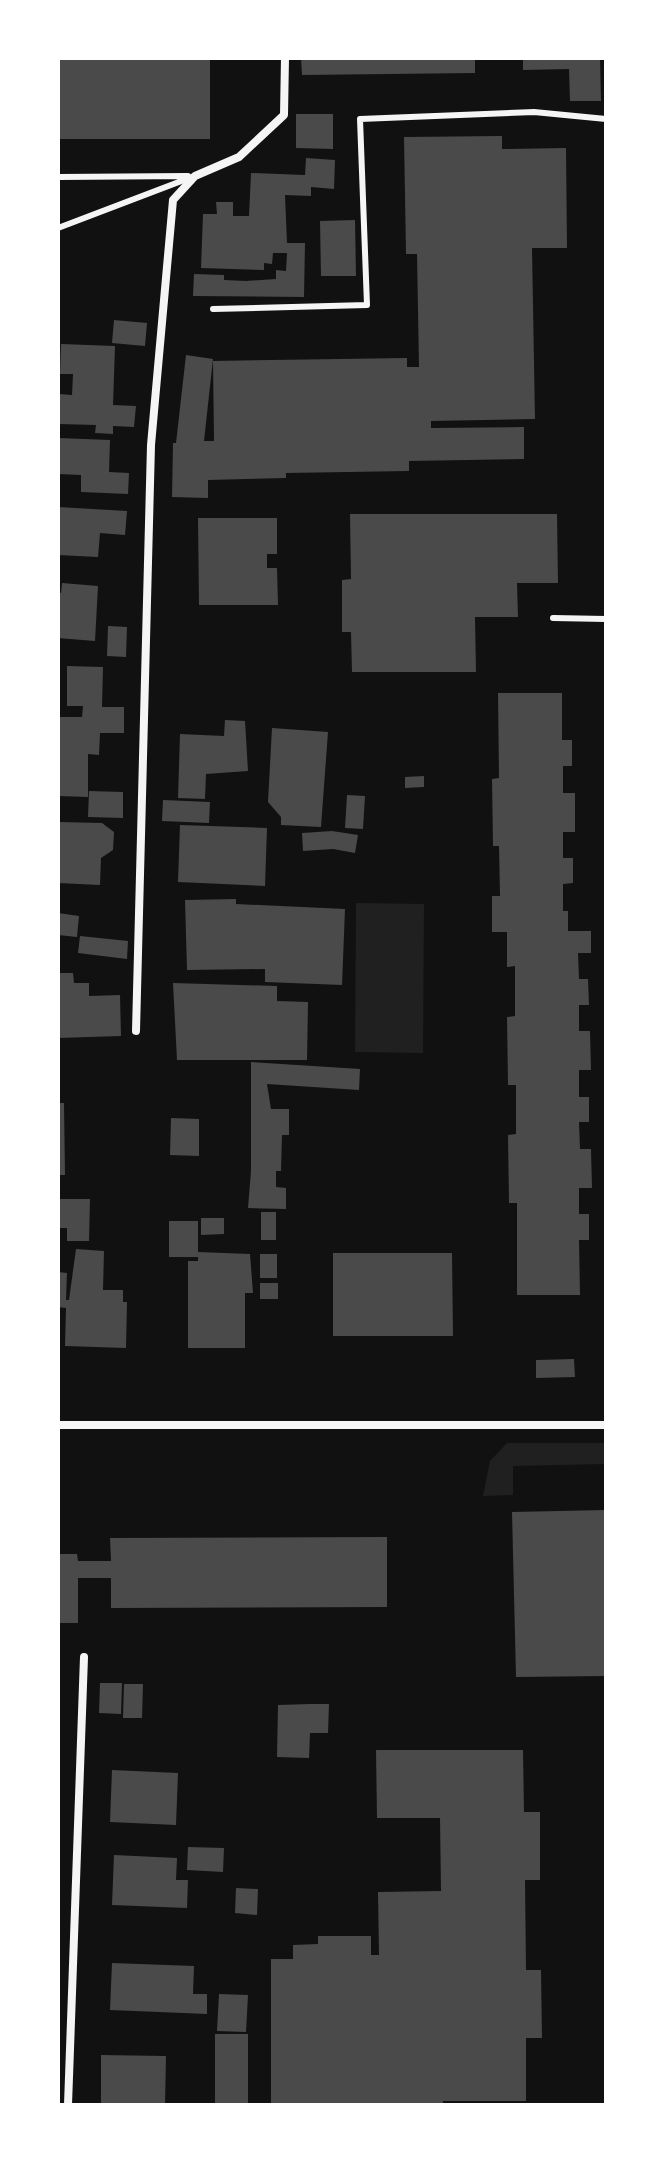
<svg xmlns="http://www.w3.org/2000/svg" width="664" height="2163" font-family="Inter,sans-serif">
<rect width="100%" height="100%" fill="#111"/>
<path fill="#202020" d="M356,903L424,904L423,1053L355,1052Z
M507,1443H606V1464L513,1466V1495L483,1496L490,1461Z"/>
<path fill="#4a4a4a" d="M58,58H210V139H58Z
M301,58H475V73L302,75Z
M523,58H600L601,101H570L569,69L523,70Z
M296,114H333V149L296,148Z
M502,136V149L566,148L567,248H532L535,419L431,421V428L524,427V459L409,461V471L286,473V478L208,480V498L172,497L173,443H176L186,355L213,359L204,441H214L213,361L407,358V367H419L417,254H406L404,137Z
M306,158L335,160L334,189L311,187V196L285,195L287,243H305L304,297L193,296L194,274L224,275V280L246,281L276,279V270L286,271L287,253H273L272,264L264,263V270L201,268L203,214H217L216,202H233V216H249L251,173L305,175Z
M355,220L356,276H321L320,221Z
M114,320L147,323L145,346L112,343Z
M61,344L115,346L113,405L136,406L134,427L113,426V434L95,433L96,425L58,424L59,394L72,395L73,374H60Z
M58,438L110,440L109,472L129,473L128,494L81,492V475L58,474Z
M58,507L127,511L125,535L100,533L98,557L58,555Z
M350,514H557L558,583H517L518,617H475L476,672H352L351,632H342V580L351,579Z
M198,518H277V554H267V568H277L278,605H199Z
M62,583L98,586L95,641L58,638V592L61,593Z
M108,626L127,627L126,657L107,656Z
M67,666L103,667L102,707H124V733H100L99,755L88,754V797L58,796V717H82L83,706H67Z
M498,693H562V740H572V766H563V793H575V832H563V858H573V883L563,884V911H568V931H591V953H578L579,979H588L589,1005H579V1031H590L591,1070H579V1097H589V1122H579L580,1149H591L592,1188H579V1214H589V1240H579L580,1295H517V1203H509L508,1135L516,1134V1085H508L507,1017L515,1016V966L507,967V932H492V896H500L499,846H493L492,779L499,778Z
M225,720L245,721L248,771L206,774L205,799L178,798L180,734L224,736Z
M272,728L328,732L321,827L281,825V817L268,802Z
M424,776V787L405,788V777Z
M89,791L123,792V818L88,817Z
M347,795L365,796L363,829L345,828Z
M163,800L210,802L209,823L162,821Z
M58,822L102,823L114,832L113,850L101,858L100,885L58,883Z
M180,825L267,828L265,886L178,882Z
M332,831L358,835L355,853L333,849L303,851L302,833Z
M236,899V904L345,909L342,985L265,982V969L187,970L185,900Z
M58,913L79,916L77,937L58,935Z
M80,936L128,941L127,959L78,953Z
M58,973H73L74,983H89V996L120,995L121,1036L58,1038Z
M173,983L277,986V1001L308,1002L307,1060H177Z
M251,1062L360,1069L359,1090L267,1084L271,1109H289V1135H282L281,1171H276V1187L286,1188V1209L248,1208L251,1171Z
M58,1103H64L65,1175H58Z
M171,1118L199,1119V1156L170,1155Z
M58,1199H90L89,1241H67V1228H58Z
M261,1212H276V1240H261Z
M201,1218H224V1234L201,1235Z
M169,1221H198V1252L250,1254L253,1293H245V1348H188V1261H198V1257H169Z
M76,1249L104,1251L103,1290H123V1302H127L126,1348L65,1346L66,1308L58,1307V1272L67,1273L66,1300H69Z
M333,1253H452L453,1336H333Z
M260,1254H277V1278H260Z
M260,1283H278V1299H260Z
M574,1359L575,1377L536,1378V1360Z
M606,1510V1676L516,1677L512,1512Z
M387,1537V1607L111,1608V1578H78V1623H58V1554H77L78,1561H111L110,1538Z
M100,1683H122L121,1714L99,1713Z
M124,1684H143L142,1718H123Z
M310,1704H329L328,1733H310L309,1758L277,1757L278,1705Z
M376,1750H523L524,1812H540V1880H525L526,1970H541L542,2038H526V2101H443V2105H271V1959H293V1945L318,1944V1936H371V1955H379L378,1892L441,1891L440,1818H377Z
M112,1770L178,1773L176,1825L110,1822Z
M188,1847L224,1848L223,1872L187,1870Z
M114,1855L177,1858L176,1880H188L187,1908L112,1905Z
M236,1888L258,1889L257,1915L235,1913Z
M112,1963L194,1966L193,1994H207V2014L110,2010Z
M219,1994L248,1995L246,2032L217,2031Z
M215,2034H248V2105H215Z
M101,2055L166,2056L165,2105H101Z"/>
<g fill="none" stroke-linecap="round" stroke-linejoin="round">
<path stroke="#f5f5f5" stroke-width="6" d="M58,177L188,176
M58,228L192,177
M213,309L367,305L360,119L534,112L606,119
M553,618L606,619"/>
<path stroke="#f5f5f5" stroke-width="8" d="M136,1031L151,445L173,200L195,176L239,157L284,115L285,58
M58,1425H606
M68,2105L84,1657"/>
</g>
<rect width="664" height="2163" fill="none" stroke="#ffffff" stroke-width="120"/>
</svg>
